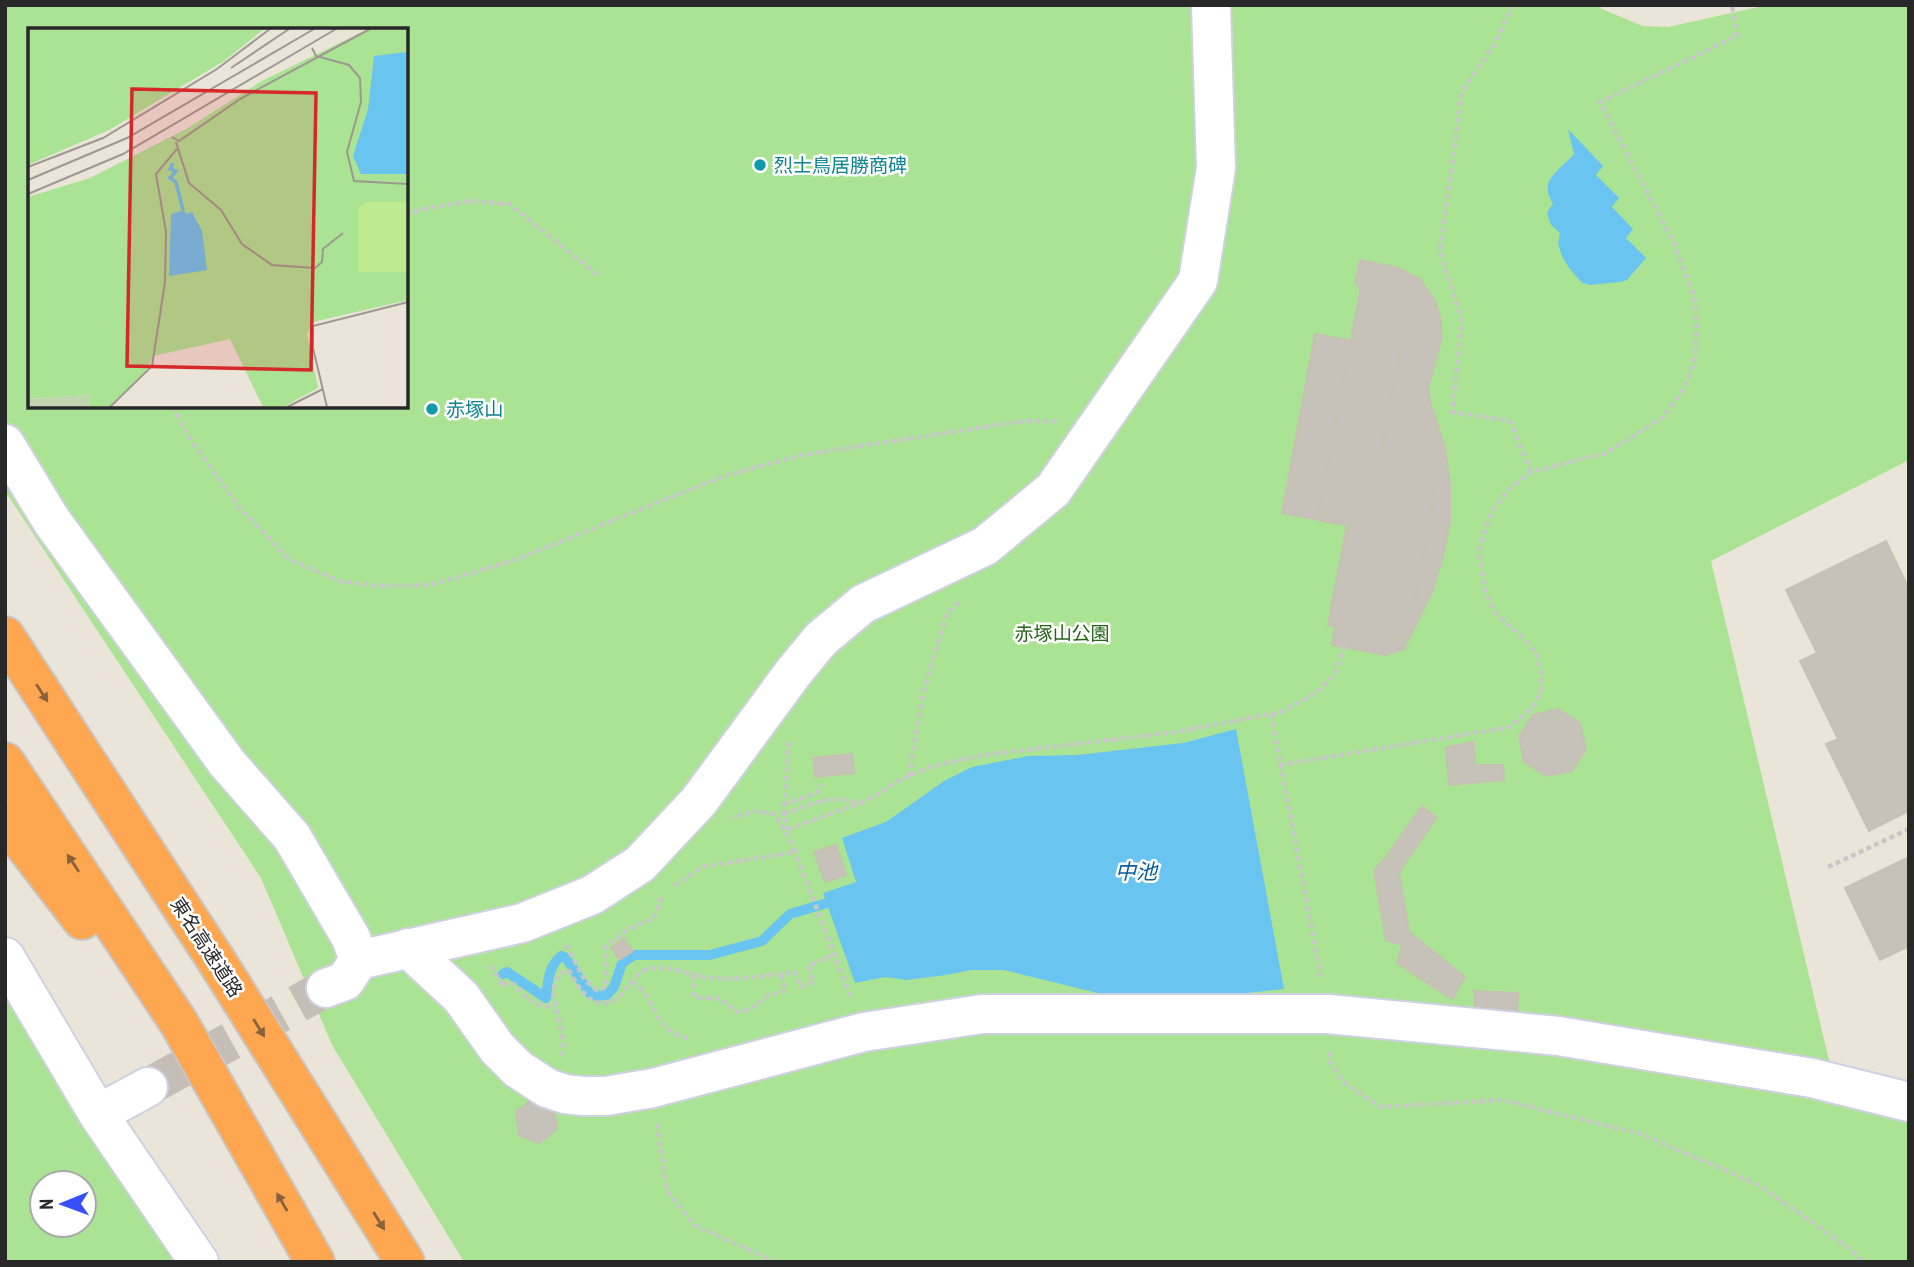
<svg xmlns="http://www.w3.org/2000/svg" width="1914" height="1267" font-family="'PT Sans Narrow','Noto Sans JP',sans-serif">
<rect width="100%" height="100%" fill="#ebe4d9"/>
<path fill="#abe394" fill-rule="evenodd" d="M5,5H1598L1602,9L1643,26L1668,27L1767,5H1909V460L1711,561L1836,1090L1909,1117V1262H464L332,1045L261,878L5,491ZM30,30H406V406H30Z
M5,992L80,1119L175,1262H5ZM42,1183H84V1225H42Z"/>
<path fill="#6ac4f0" d="M1568,129L1603,166L1596,175L1619,198L1612,207L1633,229L1626,238L1646,258L1627,280L1620,282L1590,285L1582,283L1569,268L1562,256L1558,243L1560,233L1551,225L1547,213L1553,203C1537,180 1560,171 1574,154Z
M1236,729L1284,989L1191,999L1134,998L1102,994L1004,970H971L946,975L906,980L885,977L855,983L823,893L856,882L842,838L886,822L944,781L972,767L1029,756L1077,755L1183,743Z"/>
<g fill="none" stroke-linecap="round" stroke-linejoin="round">
<path stroke="#6ac4f0" stroke-width="10" d="M503,974L507,972L546,998C548,982 548,967 561,956L566,958L589,993L596,996L607,995L614,987L622,963L634,955H710L762,941L790,914L827,903"/>
</g>
<path fill="#c6c1b9" stroke="#c6c1b3" stroke-width="2" d="M1360,260L1398,268L1420,279L1435,301L1440,317L1442,337L1428,388L1430,402L1445,448L1450,485V522L1443,557L1432,592L1404,649L1385,655L1332,645L1335,625H1328L1347,525L1317,520L1360,292L1359,286L1355,283Z
M1315,334L1400,350L1381,453L1440,464L1408,639L1328,625L1347,525L1282,513Z
M1886,541L1909,589V811L1869,831L1826,744L1838,739L1800,661L1817,653L1786,590Z
M1558,709L1580,723L1586,749L1572,771L1546,776L1524,762L1519,736L1533,715Z
M1474,742L1475,765H1503L1504,780L1449,785L1446,747Z
M852,754L854,773L815,777L813,758Z
M1422,806L1436,818L1399,872L1409,932L1465,977L1452,999L1397,963L1402,945L1386,940L1374,871L1386,857Z
M836,845L846,875L825,882L814,852Z
M1909,857V946L1880,960L1845,888Z
M624,938L633,951L619,960L611,948Z
M1475,991L1518,993L1517,1021L1474,1018Z
M533,1099L554,1107L557,1129L539,1143L519,1135L516,1112Z"/>
<g fill="none" stroke-linecap="round" stroke-linejoin="round">
<path stroke="#c4beb6" stroke-width="38" stroke-dasharray="38 19" stroke-linecap="butt" d="M148,1087L326,988"/>
<g stroke="#cfd1e2" stroke-width="42">
<path id="street" d="M5,444L51,520L227,763L292,837L351,938L359,960L345,981L326,988
M408,948L461,997L497,1048L518,1069L547,1088L565,1094L583,1096H606L653,1088L864,1032L982,1014H1328L1558,1036L1812,1078L1909,1102
M5,957L98,1114L199,1262
M359,960L522,923L592,895L640,864L699,801L793,673L821,639L863,604L985,546L1053,490L1198,281L1216,168L1211,5
M98,1114L148,1087"/>
</g>
<g stroke="#c7c7c7" stroke-width="42">
<path id="highway" d="M5,636L216,960L405,1262
M5,762L179,1023L315,1262
M5,820L82,920"/>
</g>
<path stroke="#c7c7c7" stroke-width="4.5" stroke-dasharray="5 3.5" stroke-linecap="butt" d="M1513,5L1494,45L1462,91L1440,252L1462,320L1452,412L1510,421L1531,472
M406,214L424,209L469,201L509,204L599,276
M173,406L188,436L239,507L289,559L339,581L378,586L430,585L512,561L724,476L802,455L1024,421H1058
M1271,714L1321,977
M789,742L784,814L789,831
M1280,765L1510,727L1532,708L1541,692V671L1537,656L1528,643L1496,613L1485,592L1479,551L1484,533L1493,510L1509,489L1531,472L1606,453L1662,418L1682,392L1694,363L1697,329L1694,297L1673,241L1600,102L1737,36L1732,5
M909,776L923,693L947,613L959,602
M784,804L817,793L822,784
M784,814C813,804 827,794 859,803
M788,829L860,803L879,794L894,783L932,766L983,755L1176,732L1281,712L1311,696L1335,675L1345,642
M794,849L851,998
M1828,867L1909,829
M674,885L679,883L702,867L795,852L785,830L774,814L753,811L732,818
M566,945L585,980L597,990L606,987V946L624,932L654,917L663,894
M490,966L503,984
M694,975V997L720,999L737,1012L751,1009L769,995L786,991L781,973
M632,982C638,987 645,992 648,999C660,1019 663,1033 688,1038
M502,984H514C528,1001 534,1004 555,1008
M1330,1052V1061L1342,1081L1380,1107L1503,1100L1641,1134L1759,1185L1850,1249L1863,1262
M561,1056C570,1028 542,998 560,973L569,971C577,984 585,1002 603,1003C626,1003 629,973 649,969C670,964 692,977 713,978C740,981 768,975 794,972L801,987L814,982L808,966L834,954
M657,1124L667,1191L694,1225L776,1262"/>
<use href="#street" stroke="#fff" stroke-width="38"/>
<use href="#highway" stroke="#ffa651" stroke-width="38"/>
</g>
<defs><path id="oneway-solid" d="M-6-.8H1V-3.2L6.5 0L1 3.2V.8H-6Z" transform="scale(1.75)"/></defs>
<g fill="#89613a">
<use href="#oneway-solid" transform="translate(42 693) rotate(57)"/>
<use href="#oneway-solid" transform="translate(73 863) rotate(-124)"/>
<use href="#oneway-solid" transform="translate(259 1028) rotate(58)"/>
<use href="#oneway-solid" transform="translate(282 1202) rotate(-120)"/>
<use href="#oneway-solid" transform="translate(379 1221) rotate(58)"/>
</g>
<g fill="#0f9aa8" stroke="#fff" stroke-width="2.5">
<circle cx="760" cy="165" r="7"/>
<circle cx="432" cy="409" r="7"/>
</g>
<g text-anchor="middle" stroke-width="5" stroke-linejoin="round" paint-order="stroke">
<g font-size="19" fill="#0d838f" stroke="#fff" text-anchor="start">
<text x="774" y="172">烈士鳥居勝商碑</text>
<text x="446" y="416">赤塚山</text>
</g>
<g font-size="19" fill="#246518" stroke="#fff">
<text x="1062" y="640">赤塚山公園</text>
</g>
<g font-size="19" fill="#282828" stroke="#fff">
<text transform="translate(207 947) rotate(57)" y="7">東名高速道路</text>
</g>
<g font-size="21" font-style="italic" fill="#0b6099" stroke="#fff">
<text x="1136" y="879">中池</text>
</g>
</g>
<g transform="translate(28 28)">
<rect width="380" height="380" fill="#ebe4d9"/>
<path d="M0,1H236L196,33L81,102L0,137ZM340,1H380V272L285,294L279,306L290,360L255,379H235L202,311L125,328L119,341L83,379H62L61,367L0,371V169L62,150L160,100L234,53Z" fill="#abe394"/>
<path d="M61,367L62,379H0V371Z" fill="#c0d5b0"/>
<path d="M338,174H380V244H330V181Z" fill="#bfeb90"/>
<path d="M379,24L380,146H333L325,128L340,81L346,28ZM156,182L158,186L164,184L174,203L179,242L141,248L143,186Z" fill="#6ac4f0"/>
<path fill="none" stroke="#6ac4f0" stroke-width="3.5" d="M145,135L142,141L148,143L142,150L148,154L155,182"/>
<path fill="none" stroke="#9d9992" stroke-width="2" d="M284,20L288,28L321,37L332,50L333,74L319,124L326,153L380,156M203,40L261,1M144,109L151,113L212,71L342,1M148,114L161,155L193,182L214,216L244,237L287,240L294,234L295,221L315,205M0,139L75,110L189,41L242,1M0,152L99,110L286,1M0,166L95,126L308,1M82,379L124,338L137,254L138,204L128,146L149,121M259,379L295,361M299,379L285,320V298L380,274"/>
<path fill="#d62828" fill-opacity="0.15" stroke="#d62828" stroke-width="3.5" d="M104,61L288,65L283,342L99,338Z"/>
<rect width="380" height="380" fill="none" stroke="#282828" stroke-width="3.5"/>
</g>
<rect width="1914" height="1267" fill="none" stroke="#282828" stroke-width="14"/>
<g transform="translate(63 1204) rotate(269)"><circle r="33" fill="#ffffff" stroke="#a9a9a9" stroke-width="2"/>
<path d="M0-5L12 26L0 18L-12 26Z" fill="#364ffc"/>
<text y="-10" font-size="19" font-weight="bold" text-anchor="middle" fill="#282828">N</text>
</g>
</svg>
